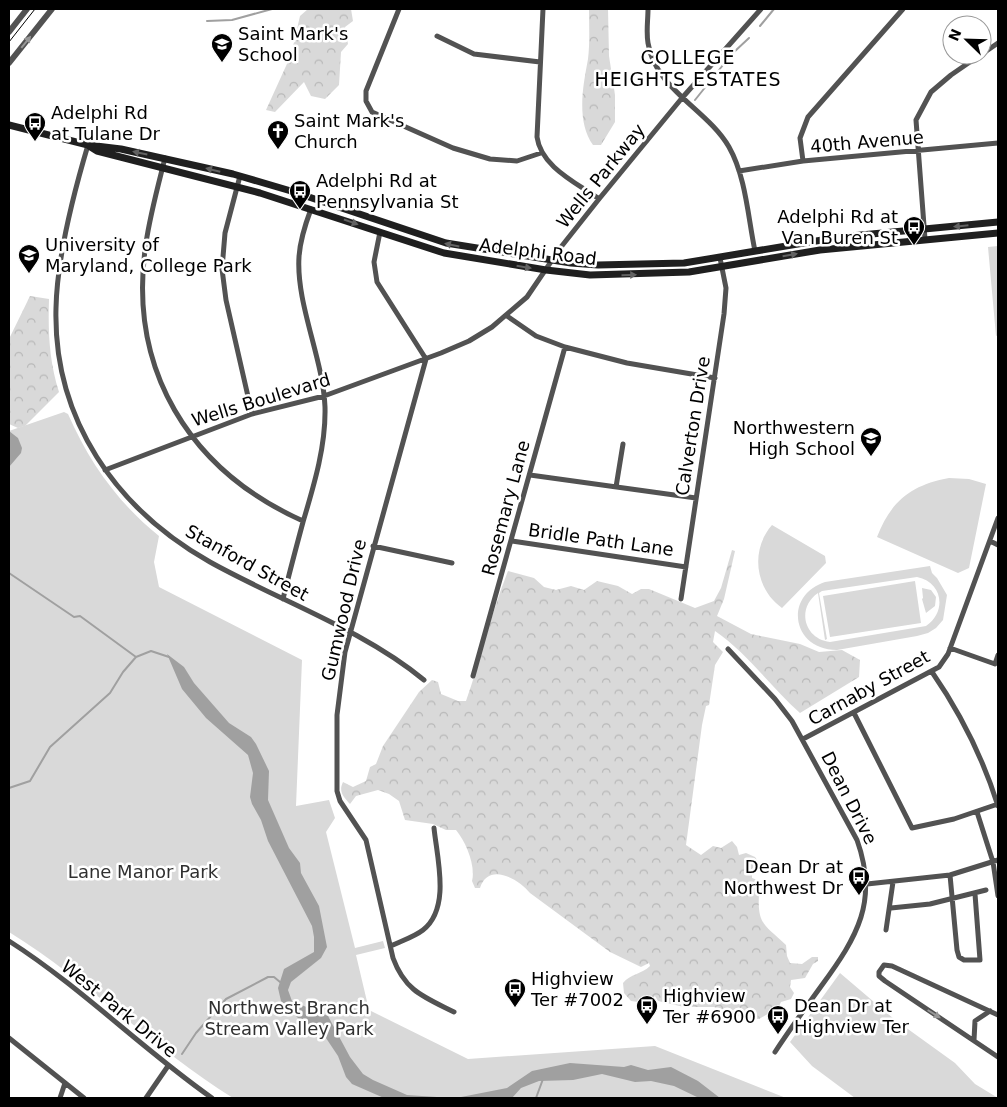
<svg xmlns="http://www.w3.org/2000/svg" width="1007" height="1107" font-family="'DejaVu Sans',sans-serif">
<defs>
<pattern id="forest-crowns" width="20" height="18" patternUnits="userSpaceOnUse" patternTransform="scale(1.25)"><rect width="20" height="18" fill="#d9d9d9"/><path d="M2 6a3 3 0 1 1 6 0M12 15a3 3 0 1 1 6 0" fill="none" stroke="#b8b8b8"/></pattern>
</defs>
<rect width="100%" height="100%" fill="#fff"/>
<path fill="url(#forest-crowns)" d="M308,9H351L353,21L345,27L348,44L341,52L339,85L325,99L311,96L304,82L275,112L266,110L291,55L300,16Z
M589,9H608L609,56L615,95V122L601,145H593C576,121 583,86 588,59C590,43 589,25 589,9Z
M30,296L49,299C48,331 49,361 59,392L25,426L18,428L9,424V339Z
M732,550L735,551L724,599L717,616L751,634L800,644L819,652L842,650L860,660L859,677L800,713C771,687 746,652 715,631L713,642L723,652L715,665L709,705L706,706L702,725L686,845L701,855L713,846L721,848L732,841L737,847L739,855L746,853L755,857L759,863L752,873V878L767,884L770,888L759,895C757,925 766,926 786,945L787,956L790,963L802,964L812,957H818V961L813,964L805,978L791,980L790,987L794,993L791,999L781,1002L778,1008L759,1019H746L714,1007H684L658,1001L655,996L646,1003L631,1001L624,993L623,983C630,974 642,974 650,966L649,963L641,967L610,952L530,893C518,878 488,862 480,888H475L472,881C476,866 466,842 456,830H446L433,824L405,820L399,801L389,794L378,790L356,796L350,804C344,797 338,792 343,782L353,787L366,781L370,767L376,764L383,746L419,692L432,680L438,682L441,694L458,701H466C481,659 491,613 508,571L534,578L544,587L556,590L571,586L584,590L597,581L618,586L632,594L641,589H649L695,608L714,601L721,588Z"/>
<path fill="#d9d9d9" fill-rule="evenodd" d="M998,246V335L996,336L988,247Z
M64,412L68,414C89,462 118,503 159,536L154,562L159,587L302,660L296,806L329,800L335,818L326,832L355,948L383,941L385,948L356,955L369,1010L468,1059L655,1046L786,1098H233C154,1049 88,981 9,932V431Z
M949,478L969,479L986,484L969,568L958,573L877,537C891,501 911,485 949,478Z
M772,525L825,556L826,563L782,608C755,589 750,550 772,525Z
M930,566L932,573L937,578L947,595L943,620L936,628L928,633L917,636L837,650C792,650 783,596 825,582ZM917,577C943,582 947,612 926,626L830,642C804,639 796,608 818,593L825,640L827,639L819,593L822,591Z
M915,581L921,623L830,637L823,596Z
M922,588L931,590L936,597L935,606L926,613L922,599L923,598Z
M840,973L894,1019L955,1063L975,1084L998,1098H855L812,1066L790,1042Z"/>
<path fill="#a0a0a0" d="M9,431L18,438L22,448L21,453L9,467Z
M167,654L184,667L194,683L229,723L251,737L256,744L269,771L268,800L289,848L300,863L301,873L319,906L327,947L321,958L291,982L288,990L292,1001L328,1016L350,1057L363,1074L373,1080L407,1095L452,1098H384L352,1084L346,1077L338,1056L324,1035L307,1027L281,1001L278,988L284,969L314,952V937L312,926L268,841L261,820L252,804L250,797L253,773L248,755L206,718L182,689Z
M570,1063L624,1067L631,1065L648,1070L671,1067L698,1081L720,1098H699L674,1086L651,1081L635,1082L602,1074L573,1080L539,1081L521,1088L512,1098H456L507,1088L532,1071Z"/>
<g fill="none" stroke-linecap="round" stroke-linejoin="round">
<path stroke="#a0a0a0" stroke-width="2" d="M207,21L232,20L272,9
M760,26L774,9
M734,52L749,38
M695,100L731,55
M9,573L74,617L80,616L136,657
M9,788L30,781L50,747L110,693L123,672L136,657L151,651L169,657
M182,1054L196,1033L226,999L268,977H274L280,982
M536,1098L543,1079"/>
<path stroke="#525252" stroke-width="5" d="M399,9L366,91V101L372,112L453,148L490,159L517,161L541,153
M543,9L537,137C541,167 577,183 599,199
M648,9C648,20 646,32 648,43C655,89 708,110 729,147C746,177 748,218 755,251
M437,36L474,54L540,62
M982,54L998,43
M88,145C74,192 57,260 56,308C53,419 116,509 210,562C280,601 362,629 424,680
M165,158C158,186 150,215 146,243C127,369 189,470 303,521
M803,161L800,138L808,117L903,9
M739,171L803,161L998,143
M240,176L225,233L222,269L226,300L252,414
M380,232L374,262L377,282L426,359
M925,239L916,120L931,92L951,75L980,55
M507,316L536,336L565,347L627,363L715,378
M426,359L345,652L337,715V791L340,801L366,840L393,958C405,991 424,997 454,1012
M105,470L252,414L324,396L441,353L469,341L492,327L527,297L561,247L599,199L682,98L761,9
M530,475L696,498
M616,487L623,444
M512,541L686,567
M990,541L998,545
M373,546L452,563
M283,599C289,574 296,548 303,522C314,485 326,446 325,407C323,358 296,304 299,257C300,240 305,225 311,209
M681,599L724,314L726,288L720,258
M950,648L995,664L998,655
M728,649L775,699L792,721L857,840C879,901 857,937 822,985C806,1007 790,1029 775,1052
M932,672C961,714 983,758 998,806
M473,676L565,347
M854,713L912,828L954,819L998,804
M803,739L939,667L948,654L998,518
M977,812L993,862L998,896
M950,875L957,950L959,957L964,960H980L975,894
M867,884L950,875L998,860
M891,908L930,904L986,890
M886,930L893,882
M9,941C81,987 142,1049 212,1098
M391,946C401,941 414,937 423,930C451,908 437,858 434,828
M998,1015L892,966L884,965L879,972V976L885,981L998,1057
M9,1038L84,1098
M974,1040L975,1021L990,1011
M60,1098L65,1083
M146,1098L168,1066"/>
<path stroke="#525252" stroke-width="6" d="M9,32L27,9
M9,63L52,9"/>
<path stroke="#1f1f1f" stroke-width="7" d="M9,125L88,145L121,149L233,174L291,191L446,243L571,263L598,265L684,263L840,237L998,222
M89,146L97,151L260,193L444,253L546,270L590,275L689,272L820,250L998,233"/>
<path stroke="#000" stroke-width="1" d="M9,42L35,9"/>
</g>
<defs><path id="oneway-solid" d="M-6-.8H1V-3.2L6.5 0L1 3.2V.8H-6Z" transform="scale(1.25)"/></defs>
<g fill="#979797">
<use href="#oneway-solid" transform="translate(26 42) rotate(-51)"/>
<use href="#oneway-solid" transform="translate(934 1014) rotate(32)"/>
</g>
<g fill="#626262">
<use href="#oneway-solid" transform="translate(140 153) rotate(-168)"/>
<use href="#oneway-solid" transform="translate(213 170) rotate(-166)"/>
<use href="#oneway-solid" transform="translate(351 222) rotate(19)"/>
<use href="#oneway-solid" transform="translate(961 226) rotate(174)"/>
<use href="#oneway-solid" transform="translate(452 245) rotate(-168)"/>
<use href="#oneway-solid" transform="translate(790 255) rotate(-10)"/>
<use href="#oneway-solid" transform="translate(524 267) rotate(9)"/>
<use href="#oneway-solid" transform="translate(629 275) rotate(-1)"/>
</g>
<defs>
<g id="school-pin" transform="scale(1.125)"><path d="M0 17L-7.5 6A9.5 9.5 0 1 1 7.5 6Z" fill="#000" stroke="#fff"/><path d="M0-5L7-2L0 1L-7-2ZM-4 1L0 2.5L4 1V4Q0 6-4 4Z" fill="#fff"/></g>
<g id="bus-pin" transform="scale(1.125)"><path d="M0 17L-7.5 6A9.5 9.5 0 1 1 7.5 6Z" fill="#000" stroke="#fff"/><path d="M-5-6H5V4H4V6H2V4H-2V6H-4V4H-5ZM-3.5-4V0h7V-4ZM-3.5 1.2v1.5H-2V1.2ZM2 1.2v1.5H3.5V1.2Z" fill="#fff"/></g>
<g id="church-pin" transform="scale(1.125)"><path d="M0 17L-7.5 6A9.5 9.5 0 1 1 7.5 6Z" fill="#000" stroke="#fff"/><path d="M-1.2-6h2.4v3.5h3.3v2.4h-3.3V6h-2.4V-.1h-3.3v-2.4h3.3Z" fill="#fff"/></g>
<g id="university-pin" transform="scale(1.125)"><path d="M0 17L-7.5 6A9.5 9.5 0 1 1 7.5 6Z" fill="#000" stroke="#fff"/><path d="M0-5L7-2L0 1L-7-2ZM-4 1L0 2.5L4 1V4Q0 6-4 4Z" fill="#fff"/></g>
</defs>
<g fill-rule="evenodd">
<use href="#school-pin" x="222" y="44"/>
<use href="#bus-pin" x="35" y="123"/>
<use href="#church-pin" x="278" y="131"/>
<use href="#bus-pin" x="300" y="191"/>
<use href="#bus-pin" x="914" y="227"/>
<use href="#university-pin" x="29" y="255"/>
<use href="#school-pin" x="871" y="438"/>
<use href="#bus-pin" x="859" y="877"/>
<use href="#bus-pin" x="515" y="989"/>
<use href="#bus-pin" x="647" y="1006"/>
<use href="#bus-pin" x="778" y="1016"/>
</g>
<g text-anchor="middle" stroke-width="5" stroke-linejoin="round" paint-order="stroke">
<g font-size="18" fill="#000" stroke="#fff" text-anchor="start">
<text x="238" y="40">Saint Mark's<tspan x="238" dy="21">School</tspan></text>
<text x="51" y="119">Adelphi Rd<tspan x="51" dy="21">at Tulane Dr</tspan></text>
<text x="294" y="127">Saint Mark's<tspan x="294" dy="21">Church</tspan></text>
<text x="316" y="187">Adelphi Rd at<tspan x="316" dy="21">Pennsylvania St</tspan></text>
<text x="898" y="223" text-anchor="end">Adelphi Rd at<tspan x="898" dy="21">Van Buren St</tspan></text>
<text x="45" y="251">University of<tspan x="45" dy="21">Maryland, College Park</tspan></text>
<text x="855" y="434" text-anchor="end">Northwestern<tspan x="855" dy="21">High School</tspan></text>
<text x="843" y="873" text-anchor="end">Dean Dr at<tspan x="843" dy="21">Northwest Dr</tspan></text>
<text x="531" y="985">Highview<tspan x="531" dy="21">Ter #7002</tspan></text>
<text x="663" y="1002">Highview<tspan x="663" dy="21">Ter #6900</tspan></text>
<text x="794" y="1012">Dean Dr at<tspan x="794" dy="21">Highview Ter</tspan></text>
</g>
<g font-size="18" fill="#000" stroke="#fff">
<text transform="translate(867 142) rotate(-5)" y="6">40th Avenue</text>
<text transform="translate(601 176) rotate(-51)" y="6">Wells Parkway</text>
<text transform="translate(538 252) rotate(7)" y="6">Adelphi Road</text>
<text transform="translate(261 400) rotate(-17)" y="6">Wells Boulevard</text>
<text transform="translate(693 426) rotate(-81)" y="6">Calverton Drive</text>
<text transform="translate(506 508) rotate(-75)" y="6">Rosemary Lane</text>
<text transform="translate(601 540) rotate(8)" y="6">Bridle Path Lane</text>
<text transform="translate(247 563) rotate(29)" y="6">Stanford Street</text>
<text transform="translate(344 610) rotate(-77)" y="6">Gumwood Drive</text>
<text transform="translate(869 688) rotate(-29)" y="6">Carnaby Street</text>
<text transform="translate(849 798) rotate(63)" y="6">Dean Drive</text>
<text transform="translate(119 1009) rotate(39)" y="6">West Park Drive</text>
</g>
<g font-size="18" fill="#303030" stroke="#fff">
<text x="143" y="878">Lane Manor Park</text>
<text x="289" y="1014">Northwest Branch<tspan x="289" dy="21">Stream Valley Park</tspan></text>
</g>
<g font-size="19" letter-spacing="1" fill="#000" stroke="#fff">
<text x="688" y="64">COLLEGE<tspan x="688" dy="22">HEIGHTS ESTATES</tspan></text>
</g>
</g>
<rect width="1007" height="1107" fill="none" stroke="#000000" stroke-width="20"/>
<g transform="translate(967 40) rotate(293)"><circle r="24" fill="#ffffff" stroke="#999999"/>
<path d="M0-4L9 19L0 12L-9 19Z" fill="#000000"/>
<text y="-8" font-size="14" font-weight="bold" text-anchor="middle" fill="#000000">N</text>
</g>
</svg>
